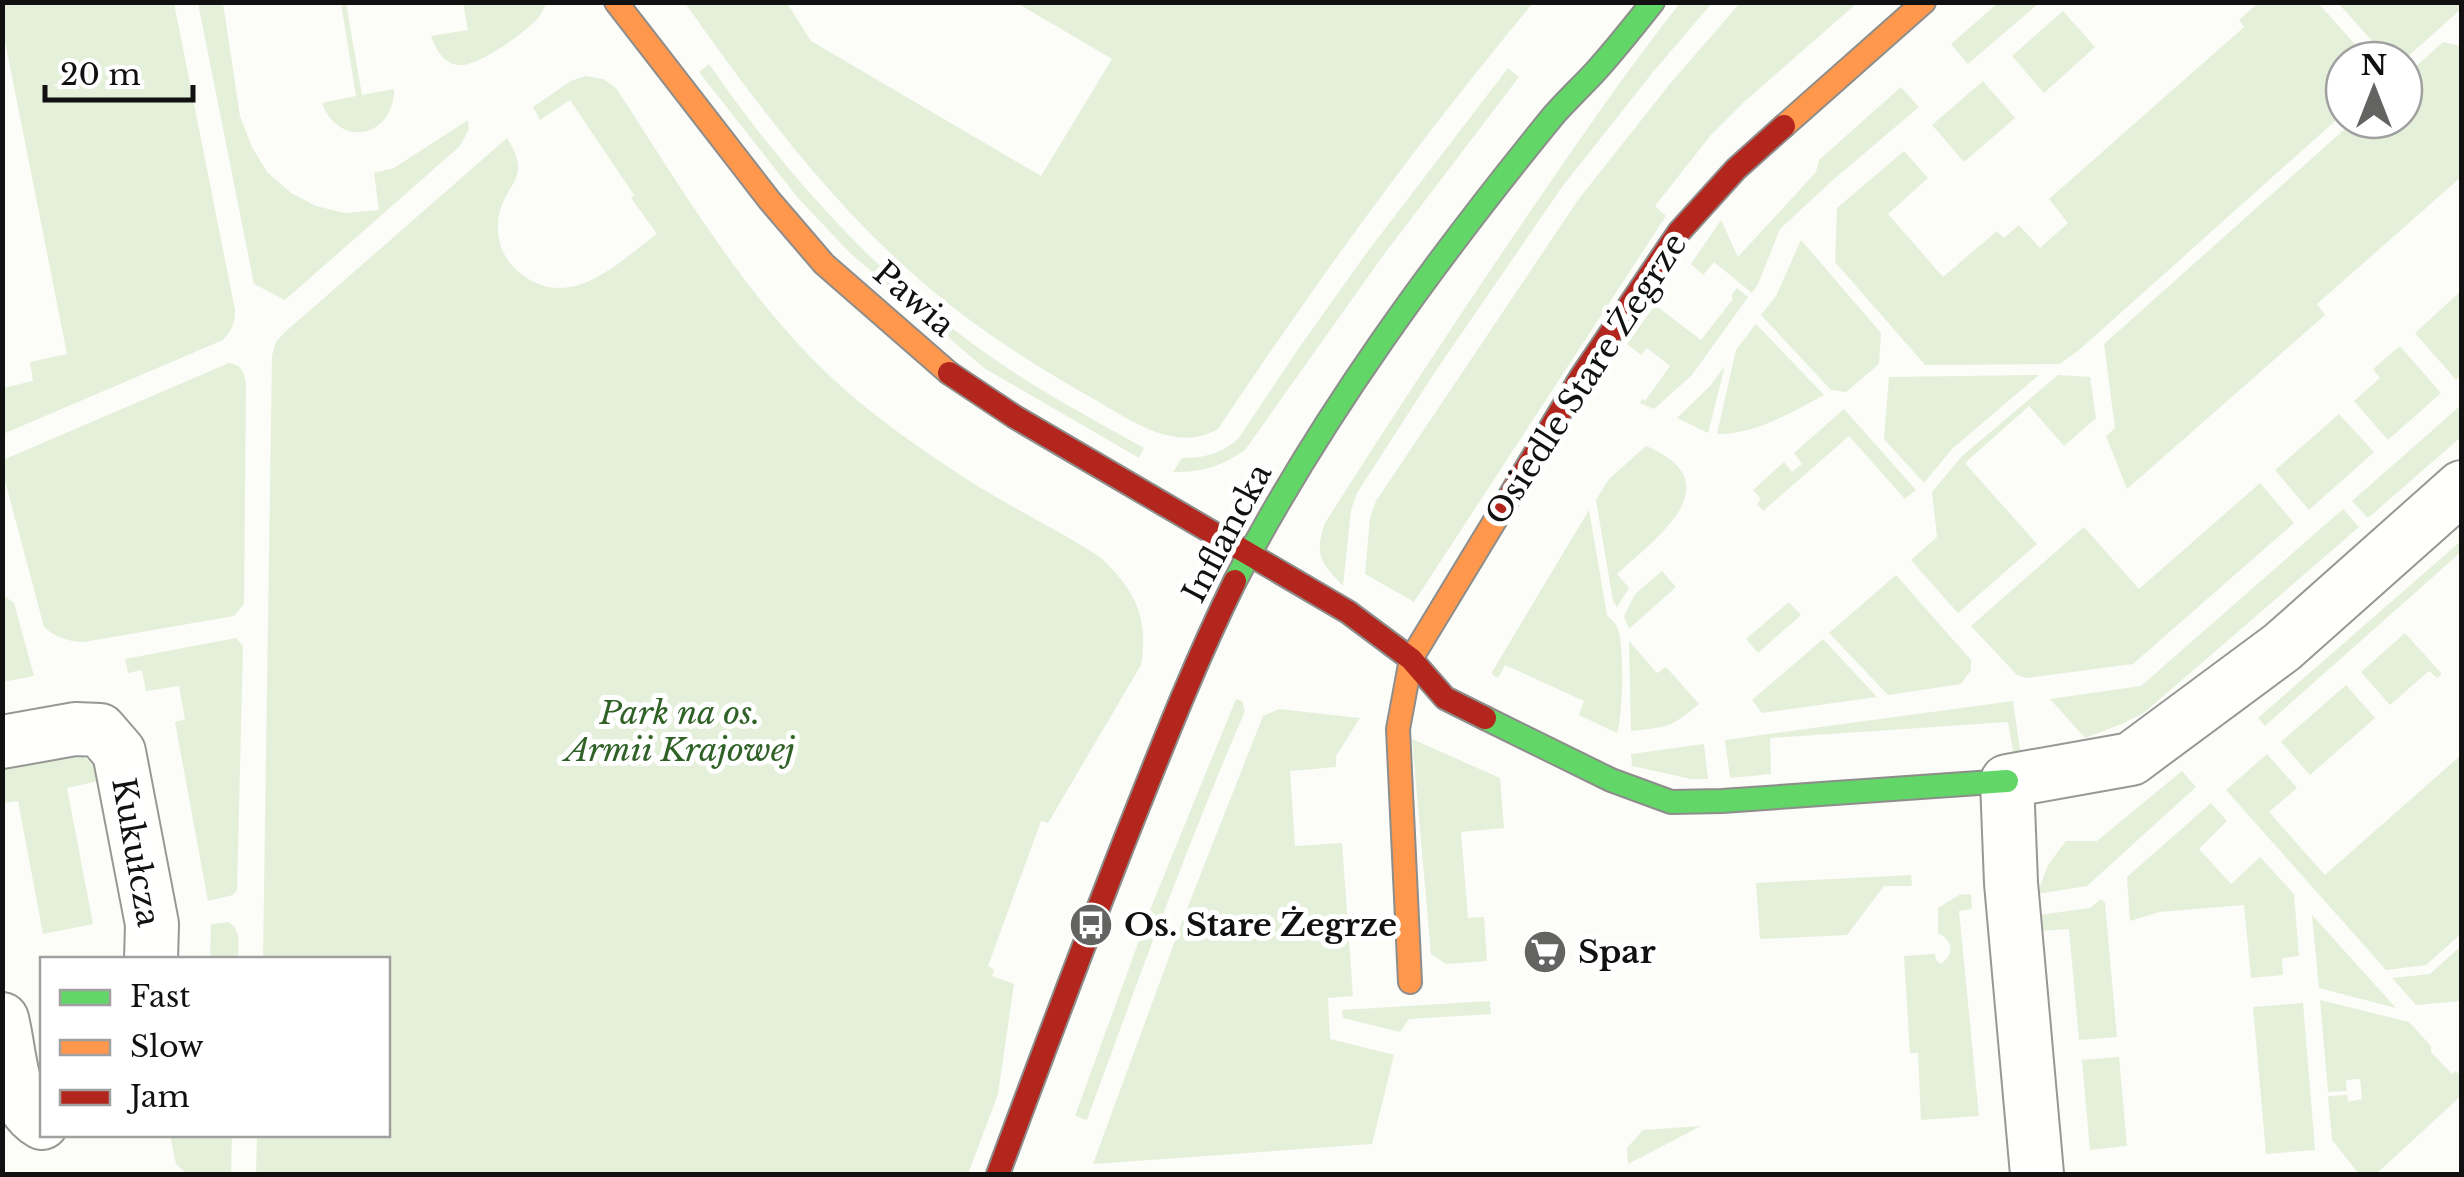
<svg xmlns="http://www.w3.org/2000/svg" width="2464" height="1177" font-family="'Libre Baskerville',serif">
<rect width="100%" height="100%" fill="#fcfcf8"/>
<path fill="#e5f0da" d="M2259,2L2318,3L2369,60H2344V113L2078,351L2059,364L1925,365L1835,262L1837,208L1904,151L1928,178L1888,214L1943,277L1997,231L2004,238L2019,225L2040,248L2068,223L2049,199L2244,27L2239,20Z
M2,3H174L235,310C235,323 232,330 223,340L3,434V388L33,381L30,362L67,354L3,31Z
M198,3H223L240,116L252,147L267,172L291,193L316,206L345,213L379,210L374,173L394,168L468,120L469,129L460,146L285,300L254,284Z
M341,3H346L362,95L394,89C394,138 339,149 322,103L356,96Z
M463,3V2L546,3C543,11 540,17 533,23C520,36 474,69 457,65C442,62 436,49 431,36L468,30Z
M685,3H787L811,41L1041,176L1112,59L1017,3H1533C1420,138 1316,282 1218,429C1175,454 1129,419 1092,398C1034,365 979,330 928,287C834,208 755,102 685,3Z
M1680,3H1712L1653,72L1562,187L1435,372L1357,493L1351,510L1343,586C1321,564 1314,554 1325,523C1389,422 1454,323 1521,225C1573,149 1624,74 1680,3Z
M1740,3H1857L1745,101L1710,136L1655,206L1666,216L1414,602L1365,574L1370,518L1376,501L1578,200L1669,85Z
M1998,3H2039L1968,64L1951,44Z
M2338,3H2461V9L2404,60H2389Z
M2063,11L2095,47L2044,93L2012,56Z
M2443,42L2461,46V177L2317,304L2325,315L2127,489L2106,436L2115,428L2104,344L2355,120H2404V77Z
M709,64C785,174 878,277 987,354C1037,390 1091,418 1144,448L1139,458L984,368L850,253L798,198L699,72Z
M1508,68L1519,77L1382,257L1245,450C1223,466 1200,473 1173,472L1182,458C1204,458 1221,454 1238,439L1301,345L1368,251Z
M585,76L603,79L616,88C690,201 761,325 869,410C911,443 955,473 1001,500C1034,519 1068,536 1100,557C1135,590 1149,617 1141,665L1048,823L1041,821L988,966L994,970L992,976L1014,984L998,1094L968,1174H256L257,1135L388,1134V960L263,959L272,355L276,342L284,333L507,138C536,184 499,183 498,225C497,244 505,261 520,273C570,313 616,264 657,234L631,198L634,195L570,100L540,120L533,107L571,81Z
M1983,81L2015,118L1964,162L1932,125Z
M1901,87L1919,107L1834,179L1780,229L1758,284L1752,293L1714,262L1703,275L1691,264L1721,220L1738,257L1816,172L1819,160Z
M1801,240L1881,333L1879,364L1846,392L1831,390L1761,315L1776,296Z
M1737,288L1748,297L1692,375L1654,409L1640,403L1642,399L1645,401L1670,366L1647,348L1641,355L1627,344L1655,305L1701,340L1733,299L1731,296Z
M2461,291V375L2456,380L2415,333Z
M1756,324L1824,395C1791,413 1755,434 1717,434L1736,350Z
M2400,346L2441,393L2388,440L2354,401L2380,378L2373,369Z
M229,363C242,365 244,372 246,384L244,604L234,616L84,642C70,642 54,637 44,627L3,473V460Z
M1725,366L1708,433L1677,418L1710,386Z
M2039,375L1953,448L1924,483L1884,439L1889,377Z
M2058,375L2090,377L2096,418L2064,446L2029,406L1965,463L2037,544L1958,613L1911,560L1937,537L1932,492L1962,456Z
M2460,406L2461,437L2368,518L2352,501Z
M1844,409L1916,490L1905,499L1849,436L1763,511L1757,504L1761,499L1753,490L1784,462L1792,472L1802,464L1794,453Z
M2339,414L2374,452L2309,510L2275,470Z
M1646,446C1734,483 1657,537 1617,574L1629,588L1617,607L1613,601L1596,500L1609,479Z
M2260,483L2294,523L2133,664L2026,678L2017,675L1971,626L2084,527L2139,589Z
M2343,509L2359,527L2145,712L2124,723L2085,738L2050,699L2141,686Z
M1589,510L1607,615C1610,619 1615,622 1617,627C1625,642 1623,717 1617,733L1579,715L1584,701L1505,665L1498,678L1493,675L1492,672Z
M2461,541V552L2265,726L2258,718Z
M1662,571L1676,587L1629,629L1624,616L1635,594Z
M1896,575L1971,660V670L1961,684L1888,695L1829,633Z
M3,595L14,603L34,676L3,682Z
M1789,602L1801,615L1758,653L1746,639Z
M2405,633L2442,674L2437,678L2429,671L2390,705L2361,672Z
M236,638L243,646L237,890L233,895L208,901L175,722L185,719L179,686L146,691L142,670L128,673L125,659Z
M1823,639L1877,697L1762,713L1752,700Z
M1629,641L1657,673L1666,667L1699,704C1671,728 1667,727 1631,731Z
M2346,685L2375,718L2310,775L2281,742Z
M1236,699L1242,701L1245,711C1187,846 1137,982 1087,1120L1075,1116L1152,905Z
M2013,701L2021,756L2014,757L2008,722L1770,738L1771,774L1730,778L1725,740Z
M1279,709L1360,718L1336,756V767L1290,771L1295,846L1342,843L1353,996L1328,998L1330,1039L1394,1055L1372,1144L1093,1164L1183,919L1263,716Z
M1412,739L1500,778L1504,828L1461,832L1468,918L1484,917L1487,961L1446,964L1431,954Z
M1704,744L1708,779H1691L1632,766L1631,754Z
M78,754C91,761 97,767 103,780L67,788L93,924L43,934L18,801L3,803L2,766Z
M2267,754L2297,788L2269,812L2325,875L2461,755V934L2426,965L2386,970L2226,790Z
M2182,771L2196,787L2087,886L2037,894L2048,865L2066,841H2097Z
M2211,803L2227,821L2199,849L2231,884L2260,857L2294,894L2299,956L2282,958L2283,975L2251,978L2244,905L2159,912L2130,921L2127,877Z
M1911,875L1912,886H1884L1847,935L1760,939L1756,883Z
M1971,894L1972,909L1959,911L1979,1116L1921,1120L1918,1053H1910L1904,956L1935,954L1936,960L1941,964C1955,954 1953,940 1938,933V908L1959,895Z
M2101,899L2105,903L2117,1037L2079,1040L2069,929L2040,931L2039,915L2090,908Z
M2312,915L2396,1008L2319,988Z
M229,922C242,931 238,945 238,959H210L211,924Z
M2461,946V1001L2416,1005L2392,978L2430,974Z
M2320,1000L2409,1022L2431,1046V1052L2452,1074L2456,1071L2461,1076V1096L2376,1174H2359L2332,1140L2328,1096L2347,1095L2348,1102L2362,1099L2360,1079L2346,1080L2347,1091L2328,1092Z
M1490,1001L1491,1014L1409,1019L1400,1032L1343,1018L1342,1010Z
M2303,1003L2315,1150L2266,1154L2253,1007Z
M2119,1057L2127,1146L2090,1150L2082,1060Z
M1701,1126L1628,1164L1627,1148L1643,1130Z
M170,1135H232L231,1174H187L176,1164Z"/>
<g fill="none" stroke-linecap="round" stroke-linejoin="round">
<g stroke="#979795" stroke-width="56">
<path id="street" d="M2,742L75,729L100,730L119,752L152,924L151,960
M2,1019C11,1053 9,1104 42,1123
M2037,1174L2011,883L2007,781L2131,759L2282,647L2462,487"/>
</g>
<g stroke="#8d8d8c" stroke-width="26">
<path id="fast" d="M1235,581C1322,415 1434,262 1553,116C1566,101 1581,87 1595,72C1615,50 1634,26 1653,2
M1485,718L1611,780L1671,802L1722,801L2007,781"/>
</g>
<g stroke="#8d8d8c" stroke-width="26">
<path id="slow" d="M616,2L770,201L824,264L949,373
M1784,126L1924,2
M1410,982L1398,729L1411,659L1502,509"/>
</g>
<g stroke="#8d8d8c" stroke-width="26">
<path id="jam" d="M949,373L1015,417L1348,612L1411,659L1445,698L1485,718
M1502,509L1581,377L1679,232L1736,169L1784,126
M998,1174C1043,1053 1088,932 1136,812C1167,734 1198,656 1235,581"/>
</g>
<use href="#street" stroke="#fffffe" stroke-width="52"/>
<use href="#fast" stroke="#63d668" stroke-width="22"/>
<use href="#slow" stroke="#ff974d" stroke-width="22"/>
<use href="#jam" stroke="#b3261e" stroke-width="22"/>
</g>
<defs>
<g id="bus-disc" transform="scale(2.25)"><circle r="9.5" fill="#636362" stroke="#fff"/><path d="M-5-6H5V4H4V6H2V4H-2V6H-4V4H-5ZM-3.5-4V0h7V-4ZM-3.5 1.2v1.5H-2V1.2ZM2 1.2v1.5H3.5V1.2Z" fill="#fff"/></g>
<g id="supermarket-disc" transform="scale(2.25)"><circle r="9.5" fill="#636362" stroke="#fff"/><path d="M-6-5.5h2.5l.6 2H6L4.5 2H-2.5L-4.4-4H-6ZM-1.5 3.2a1.3 1.3 0 1 0 .1 0ZM3 3.2a1.3 1.3 0 1 0 .1 0Z" fill="#fff"/></g>
</defs>
<g fill-rule="evenodd">
<use href="#bus-disc" x="1091" y="925"/>
<use href="#supermarket-disc" x="1545" y="952"/>
</g>
<g text-anchor="middle" stroke-width="10" stroke-linejoin="round" paint-order="stroke">
<g font-size="32" fill="#111" stroke="#fff">
<text transform="translate(914 299) rotate(41)" y="11">Pawia</text>
<text transform="translate(1586 379) rotate(-57)" y="11">Osiedle Stare Żegrze</text>
<text transform="translate(1227 533) rotate(-62)" y="11">Inflancka</text>
<text transform="translate(136 852) rotate(80)" y="11">Kukułcza</text>
</g>
<g font-size="32" font-style="italic" fill="#306227" stroke="#fff">
<text x="680" y="724">Park na os.<tspan x="680" dy="37">Armii Krajowej</tspan></text>
</g>
<g font-size="32" font-weight="bold" fill="#111" stroke="#fff" text-anchor="start">
<text x="1124" y="936">Os. Stare Żegrze</text>
<text x="1578" y="963">Spar</text>
</g>
</g>
<rect width="2464" height="1177" fill="none" stroke="#111111" stroke-width="10"/>
<rect x="40" y="957" width="350" height="180" fill="#ffffff" stroke="#a0a0a0" stroke-width="2.5"/>
<rect x="60" y="990" width="50" height="15" fill="#63d668" stroke="#a0a0a0" stroke-width="2.5"/>
<text x="130" y="1007" font-size="30" fill="#111111">Fast</text>
<rect x="60" y="1040" width="50" height="15" fill="#ff974d" stroke="#a0a0a0" stroke-width="2.5"/>
<text x="130" y="1057" font-size="30" fill="#111111">Slow</text>
<rect x="60" y="1090" width="50" height="15" fill="#b3261e" stroke="#a0a0a0" stroke-width="2.5"/>
<text x="130" y="1107" font-size="30" fill="#111111">Jam</text>
<g transform="translate(2374 90)"><circle r="48" fill="#ffffff" stroke="#a0a0a0" stroke-width="2.5"/>
<path d="M0-8L18 38L0 25L-18 38Z" fill="#636362"/>
<text y="-15" font-size="28" font-weight="bold" text-anchor="middle" fill="#111111">N</text>
</g>
<path d="M45 85v15h148v-15" fill="none" stroke="#111111" stroke-width="5"/>
<text x="60" y="85" font-size="30" fill="#111111" stroke="#ffffff" stroke-width="8" paint-order="stroke">20 m</text>
</svg>
